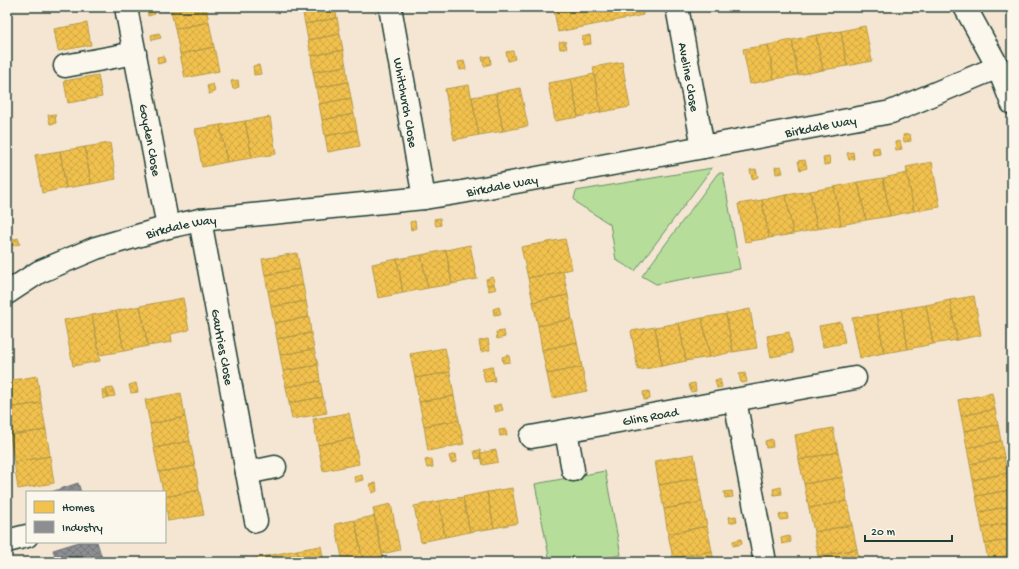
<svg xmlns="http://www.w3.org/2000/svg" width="1019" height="569" font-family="'Gochi Hand',sans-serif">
<defs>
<pattern id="homes-cross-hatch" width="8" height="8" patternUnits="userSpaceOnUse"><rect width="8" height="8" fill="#f2c14e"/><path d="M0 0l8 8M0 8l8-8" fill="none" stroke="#cfa745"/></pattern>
<pattern id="industry-cross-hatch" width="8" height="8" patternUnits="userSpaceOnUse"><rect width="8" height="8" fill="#8d8d92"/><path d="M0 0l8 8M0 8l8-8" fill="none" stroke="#737478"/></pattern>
</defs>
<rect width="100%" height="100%" fill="#f5e6d3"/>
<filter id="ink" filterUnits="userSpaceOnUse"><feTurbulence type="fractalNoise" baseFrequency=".025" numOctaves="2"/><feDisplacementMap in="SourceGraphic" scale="8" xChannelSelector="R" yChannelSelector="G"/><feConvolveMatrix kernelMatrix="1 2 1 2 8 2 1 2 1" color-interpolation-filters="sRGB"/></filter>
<g filter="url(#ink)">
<path fill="#b6de9a" stroke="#6a8e67" d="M712,168L635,271L616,260L610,224L578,204L574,199L576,191Z
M718,173H723L740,269L656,284L642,276Z
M605,471L621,555L583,562H550L535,484Z"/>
<path fill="url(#homes-cross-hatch)" stroke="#b39946" d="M170,7H206L209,22L175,29Z
M307,7H335L337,18L305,24L302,8Z
M568,7H642L643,15L558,32L554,10Z
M147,9H155V14L148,16Z
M337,18L340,34L308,40L305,24Z
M209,22L214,47L180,54L175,29Z
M87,23L91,45L58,51L54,29Z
M865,26L872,61L847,66L841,31Z
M841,31L847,66L823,70L816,35Z
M159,33L161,38L152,40L151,35Z
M340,34L343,50L311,56L308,40Z
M590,35L591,44L583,45L582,37Z
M816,35L823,70L798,75L792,40Z
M792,40L798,75L774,79L768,45Z
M565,41L567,48L560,49L559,42Z
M768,45L774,79L750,84L743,49Z
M214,47L219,71L185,78L180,54Z
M343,50L346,66L313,72L311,56Z
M513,51L515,59L508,61L506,52Z
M164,56L165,62L158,64L157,57Z
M490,56L491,64L484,66L482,57Z
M464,61L466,69L460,70L458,62Z
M622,62L630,107L601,112L593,67Z
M259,65L261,74L254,75L253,66Z
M346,66L348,82L316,88L313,72Z
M594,74L601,112L578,117L571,79Z
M98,75L102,97L68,103L64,81Z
M571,79L578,117L555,121L548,83Z
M238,80L239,87L233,89L231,81Z
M348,82L351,98L319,104L316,88Z
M213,84L215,92L209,94L207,86Z
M469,85L479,135L454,140L445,89Z
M520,88L528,126L503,131L496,93Z
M496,93L503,131L479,135L472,97Z
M351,98L354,114L322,120L319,104Z
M55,114L56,123L50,124L48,115Z
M354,114L357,130L325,136L322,120Z
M270,117L276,154L252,158L245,121Z
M245,121L252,158L227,162L220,125Z
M220,125L227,162L202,167L195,129Z
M357,130L360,146L328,152L325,136Z
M910,134L911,141L904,142L903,135Z
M900,141L902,149L896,150L895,142Z
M110,143L116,179L91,184L85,147Z
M85,147L91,184L66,188L60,151Z
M879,147L880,154L873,155L872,148Z
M60,151L66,188L42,193L35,155Z
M853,152L854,159L849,160L847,153Z
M829,156L830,164L824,165L823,157Z
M805,160L807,168L800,170L798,161Z
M932,162L940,207L914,211L906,167Z
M781,166L783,173L776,174L775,167Z
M756,169L758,177L752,179L750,170Z
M907,173L914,211L890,216L883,178Z
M883,178L890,216L866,220L858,182Z
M858,182L866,220L841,225L834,187Z
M834,187L841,225L817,229L810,191Z
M810,191L817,229L793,234L786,195Z
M786,195L793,234L769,238L762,200Z
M762,200L769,238L745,242L738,204Z
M440,218L441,225L436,226L434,219Z
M415,221L416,228L411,230L410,222Z
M18,238L20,244L9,246L8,241Z
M565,239L572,269L528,278L521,247Z
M470,245L477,279L452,284L446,250Z
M446,250L452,284L428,288L421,255Z
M297,253L300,269L265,275L262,259Z
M421,255L428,288L403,293L397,259Z
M397,259L403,293L378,298L372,264Z
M300,269L303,285L268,291L265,275Z
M563,271L568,295L533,302L528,278Z
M493,277L494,284L487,285L486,279Z
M494,284L496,289L489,291L487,285Z
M303,285L306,301L271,307L268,291Z
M568,295L572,319L538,326L533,302Z
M974,296L981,335L957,340L950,300Z
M183,298L189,330L171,334L172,342L148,346L140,306Z
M950,300L957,340L933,344L926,305Z
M306,301L309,317L274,323L271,307Z
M926,305L933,344L908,349L901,309Z
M140,306L148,346L124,351L116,311Z
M499,307L501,314L494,315L493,309Z
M750,309L757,348L733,352L726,314Z
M901,309L908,349L884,353L877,314Z
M116,311L124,351L100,355L92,315Z
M726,314L733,352L710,357L702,318Z
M877,314L884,353L860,358L852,318Z
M92,315L100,361L73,366L64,320Z
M309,317L311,333L277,339L274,323Z
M702,318L710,357L686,361L679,323Z
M572,319L577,342L542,350L538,326Z
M841,322L845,343L823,347L819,326Z
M679,323L686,361L662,366L655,327Z
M655,327L662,366L638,370L631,331Z
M504,331L505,337L497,339L496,332Z
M789,332L793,353L771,357L767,336Z
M311,333L314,349L280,355L277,339Z
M488,339L490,350L481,352L479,341Z
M577,342L582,367L547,374L542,350Z
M445,348L450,372L415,378L410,354Z
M314,349L318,365L283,371L280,355Z
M509,355L510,362L503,363L502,357Z
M318,365L320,381L286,387L283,371Z
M492,366L495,381L485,382L482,368Z
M582,367L587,391L552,398L547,374Z
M450,372L454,396L419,402L415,378Z
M745,373L747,382L741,383L739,374Z
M37,376L41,403L7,408V381Z
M720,379L722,387L717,388L715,380Z
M320,381L323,397L289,403L286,387Z
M136,383L138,392L131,393L129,385Z
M695,383L696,391L691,392L689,384Z
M113,388L115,396L108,397L106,389Z
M106,389L108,397L103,399L102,390Z
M649,391L650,399L644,400L643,392Z
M181,393L185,417L150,424L145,400Z
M992,393L995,409L961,416L958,400Z
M454,396L459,420L424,426L419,402Z
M323,397L327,413L292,419L289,403Z
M41,403L46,430L10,435L7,418V408Z
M501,404L503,410L495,412L493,406Z
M995,409L998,425L964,431L961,416Z
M349,413L354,438L318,445L313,419Z
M185,417L190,441L154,448L150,424Z
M459,420L464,444L428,451L424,426Z
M998,425L1001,441L967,448L964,431Z
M833,428L838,452L799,460L795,435Z
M506,429L507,435L500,436L499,430Z
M46,430L50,456L14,462L10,435Z
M354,438L359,464L323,471L318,445Z
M772,439L773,447L766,448L765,441Z
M190,441L195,466L159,472L154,448Z
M1001,441L1004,457L970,464L967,448Z
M480,450L481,458L476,459L474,451Z
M496,450L498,462L483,465L480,453Z
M838,452L843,477L804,484L799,460Z
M456,454L457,462L451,463L449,456Z
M694,454L698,478L659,485L655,461Z
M50,456L54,483L18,489L14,462Z
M1004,457L1007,473L973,480L970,464Z
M432,459L433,467L427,468L425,460Z
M195,466L199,490L165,497V492H163L159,472Z
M1007,473L1010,490L976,496L973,480Z
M362,475L363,480L355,482L354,477Z
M843,477L847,501L809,508L804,484Z
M698,478L702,502L664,509L659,485Z
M376,483L377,491L372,493L370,484Z
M781,487L782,494L774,495L773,489Z
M512,488L518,523L494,528L487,492Z
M199,490L204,515L168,521L165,497Z
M1010,490L1012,506L979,512L976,496Z
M732,491L733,497L725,498L724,492Z
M487,492L494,528L470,532L463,497Z
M463,497L470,532L445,537L439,501Z
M439,501L445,537L421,542L414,506Z
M847,501L852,525L814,532L809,508Z
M702,502L707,526L668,534L664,509Z
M391,504L400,550L382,554L373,508Z
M1012,506V522L982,528L979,512Z
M787,513L788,519L780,520L779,515Z
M374,516L384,562H363L355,520Z
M736,516L737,521L730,523L729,517Z
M355,520L363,562H343L335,524Z
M1012,522V539L985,544L982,528Z
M852,525L857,549L818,556L814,532Z
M707,526L712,551L673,558L668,534Z
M789,536L791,542L782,544L781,538Z
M741,539L742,544L733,546V541Z
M1012,539V555L988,560L985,544Z
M321,546L324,562H299L297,550Z
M857,549L859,562H819L818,556Z
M297,550L299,562H274L272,555Z
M712,551L714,562H673V558Z
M272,555L274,562H249L248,560Z"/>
<path fill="url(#industry-cross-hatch)" stroke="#6c7576" d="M78,483L81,492H51Z
M79,542H97L102,558L88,562H57L53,550Z"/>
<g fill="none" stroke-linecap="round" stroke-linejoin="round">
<g stroke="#1f3d34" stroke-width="25">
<g id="minor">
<path id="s1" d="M390,7L424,198"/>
<path id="s2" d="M677,7L703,147"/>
<path d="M965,7L998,67L1012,103"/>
<path id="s3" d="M127,13L168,227"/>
<path d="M65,66L135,53"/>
<path id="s4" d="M200,220L256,521"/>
<path id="s5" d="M7,293L39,272L96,248L168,227L200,220L424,198L462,192L891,112L998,67"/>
<path d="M735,400L765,562"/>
<path d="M566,431L573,470"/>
<path id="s6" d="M531,437L855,378"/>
<path d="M247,473L275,467"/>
<path d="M7,541L27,536"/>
</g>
</g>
<use href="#minor" stroke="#fbf7ec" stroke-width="22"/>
</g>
</g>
<g text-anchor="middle" stroke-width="4" stroke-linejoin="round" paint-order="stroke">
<g font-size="13" fill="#1f3d34" stroke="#fbf7ec">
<text dy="5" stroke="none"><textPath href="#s2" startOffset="71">Aveline Close</textPath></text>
<text dy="5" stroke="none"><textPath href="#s1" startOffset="97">Whitchurch Close</textPath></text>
<text dy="5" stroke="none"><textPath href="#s5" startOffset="836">Birkdale Way</textPath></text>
<text dy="5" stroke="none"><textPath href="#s3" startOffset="129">Goyden Close</textPath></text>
<text dy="5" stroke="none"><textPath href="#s5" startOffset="512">Birkdale Way</textPath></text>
<text dy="5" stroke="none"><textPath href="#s5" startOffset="188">Birkdale Way</textPath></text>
<text dy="5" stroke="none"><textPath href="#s4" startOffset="129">Gautries Close</textPath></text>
<text dy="5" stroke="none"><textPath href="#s6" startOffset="121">Glins Road</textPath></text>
</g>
</g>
<rect width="1019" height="569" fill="none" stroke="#fbf7ec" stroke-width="24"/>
<rect x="12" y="12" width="995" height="545" fill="none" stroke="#1f3d34" stroke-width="1.5" filter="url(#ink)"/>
<rect x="26" y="491" width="140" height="52" fill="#fbf7ec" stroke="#a3ada2"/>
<rect x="34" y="501" width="20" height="12" fill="#f2c14e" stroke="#a3ada2"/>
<text x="62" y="511" font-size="12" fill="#1f3d34">Homes</text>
<rect x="34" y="521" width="20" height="12" fill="#8d8d92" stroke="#a3ada2"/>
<text x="62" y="531" font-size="12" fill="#1f3d34">Industry</text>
<path d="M865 535v6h87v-6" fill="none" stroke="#1f3d34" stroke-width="2"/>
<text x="871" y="535" font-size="12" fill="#1f3d34" stroke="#fbf7ec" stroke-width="3" paint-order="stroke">20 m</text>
</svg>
